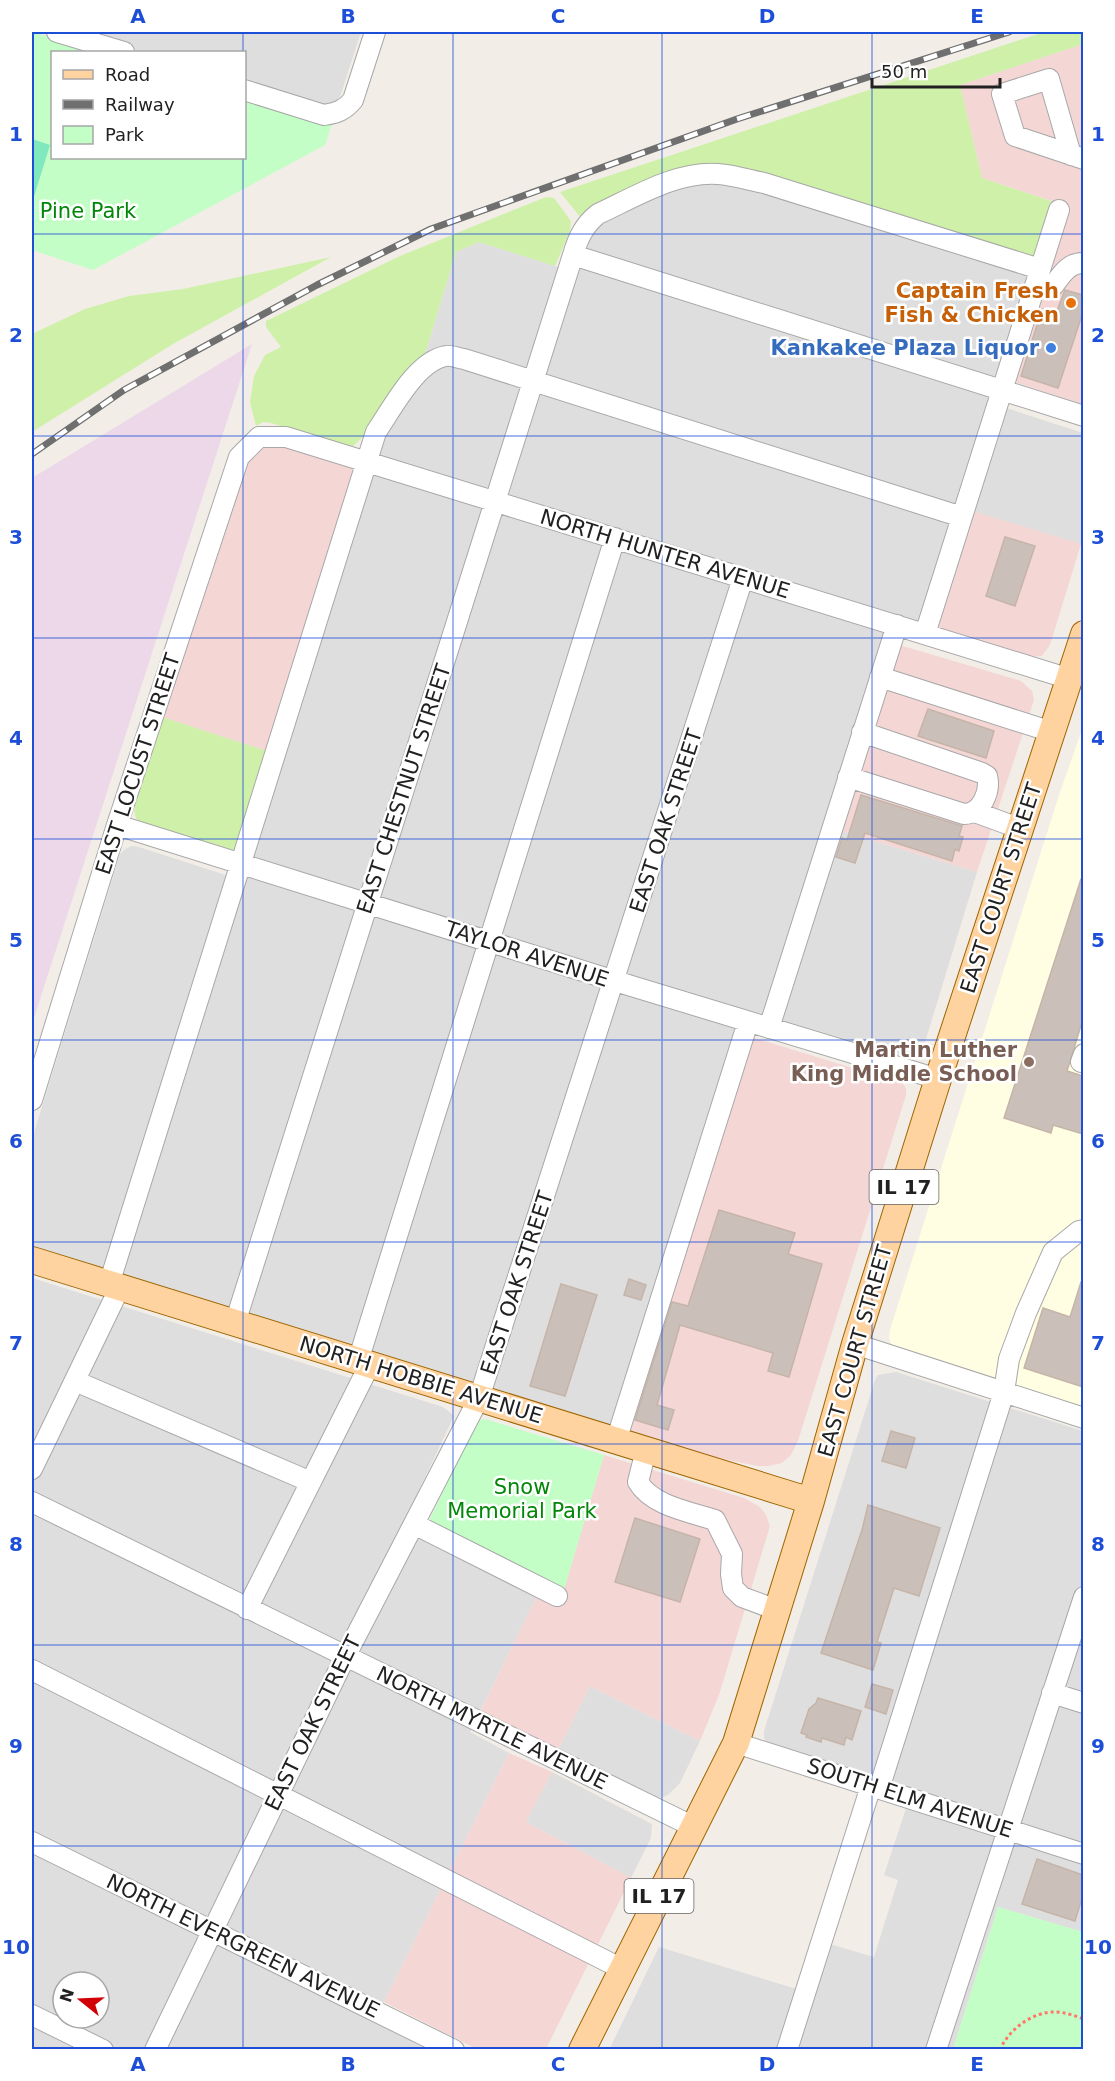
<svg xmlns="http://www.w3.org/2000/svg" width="1115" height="2081" font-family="'DejaVu Sans',sans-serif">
<rect width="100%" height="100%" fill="#f2eee7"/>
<path fill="#dfdede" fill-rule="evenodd" d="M66,32H361L337,106L328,110L245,87L244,52H134Z
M689,181L744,185L1029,272L991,403L1083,433L1084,535L1081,544L959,508L921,626L896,618L838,830L977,872L926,1039L921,1050L914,1056L906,1057L747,1010L613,1429L32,1250V1139L120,854L125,849L132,846L139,847L241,880L379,434L417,381L456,252L479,242L577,273L588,235L594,226Z
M32,1278L443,1407L454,1416L403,1524L538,1594L470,1732L509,1753L374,2022L427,2049H32ZM63,1982H99V2018H63Z
M896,1372L1083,1431V1932L998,1907L953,2049L609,2050L659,1947L810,1993L826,1943L874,1957L898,1880L884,1875L912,1790L768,1744L764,1738V1731L875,1380L878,1375Z
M590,1686L700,1741L680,1783L668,1795L661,1798L649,1795L558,1750Z
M552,1772L652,1824L651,1838L631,1878L526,1822Z"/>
<path fill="#f4d6d5" d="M1083,44V404L1011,381L1067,206L982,178L960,85Z
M268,446L290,447L359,470L270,752L162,717L242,467L257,449Z
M969,510L1081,544L1050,645L1042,656L1026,657L932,628Z
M896,644L1021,681L1032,691L1034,700L977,872L838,830Z
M748,1036L892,1080L902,1083L906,1088V1095L798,1441L791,1455L782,1463L769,1466H757L699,1454L623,1433Z
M604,1455L744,1498L760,1507L766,1515L770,1526L719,1695L700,1741L590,1686L558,1750L480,1712L538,1594L563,1593Z
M509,1753L552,1772L526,1822L631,1878L546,2049H477L384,2002Z"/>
<path fill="#ecd8e9" d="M252,344L32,1024V478Z"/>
<path fill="#fffee3" d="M1083,727V1407L895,1348L891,1344L889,1337L890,1330L1059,795Z"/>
<path fill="#cef0a9" d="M1044,32H1083V44L960,85L982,178L1054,202L1033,264L725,168L581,218L560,192Z
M546,197L554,198L571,221L570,231L555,266L479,242L456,252L422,364L371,429L351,448L271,423L263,422L256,426L250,402L254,376L265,355L281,347L266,327V321L400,256Z
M331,257L173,344L32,432V334L85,309L129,296L183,289Z
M162,717L270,752L237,853L144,826C140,823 136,820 135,815C130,799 156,736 162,717Z"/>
<path fill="#c2fec5" d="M32,32L101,52H52V158H244L245,97L332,124L325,145L93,270L32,250Z
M485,1419L604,1455L563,1593L427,1525L478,1420Z
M998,1907L1083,1932V2049H953Z"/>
<path fill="#7fe8bc" d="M32,139L50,145L32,203Z"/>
<path fill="#cbc0b9" stroke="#c5b4a8" stroke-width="1.5" d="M1065,290L1083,295V312L1058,388L1021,376L1042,309L1056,313Z
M1005,537L1035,546L1015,606L986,596Z
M928,709L994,731L986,758L918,736Z
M861,795L962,826L959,836L963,837L959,851L955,849L952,861L865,833L855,863L836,857L842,838L847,840Z
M1081,879H1083V1019L1067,1071L1083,1076V1134L1053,1125L1051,1133L1004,1118Z
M719,1210L795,1233L788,1254L822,1264L789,1377L768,1371L773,1353L680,1325L657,1405L674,1410L668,1430L635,1420L672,1302L688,1306Z
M629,1279L646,1285L641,1300L624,1295Z
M1081,1282L1083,1283V1387L1024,1368L1043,1308L1070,1317Z
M561,1284L597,1295L565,1396L530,1386Z
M891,1431L915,1438L906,1468L882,1461Z
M868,1505L940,1528L919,1596L894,1588L877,1642L881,1643L873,1670L821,1653L862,1530Z
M635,1518L700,1539L680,1602L615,1582Z
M872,1684L893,1690L886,1714L865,1707Z
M818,1698L861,1711L852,1740L846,1737L844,1745L822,1738L821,1742L806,1737L807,1735L801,1733L809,1709L816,1703Z
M1037,1859L1083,1875V1895L1075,1921L1022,1904Z"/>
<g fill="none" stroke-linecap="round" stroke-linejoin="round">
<g stroke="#a8a8a8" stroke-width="22">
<path id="minor" d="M57,32L124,52
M244,90L324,115C337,113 345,110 353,100L375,32
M1071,155L1049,79L1002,94L1015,136L1084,159
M573,255L1084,416
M1054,285C1061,275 1069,262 1084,263
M925,634L1059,210
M880,677L1052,732
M848,777L964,814C981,814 991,792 987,776L982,773L862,732
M975,812L1021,829
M117,825L615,981L938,1079
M769,1028L897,625
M1081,1062L1084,1054
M32,1100L117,825L239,457L259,437H286L1070,679
M109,1284L376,432C392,409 416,361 446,356C451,355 458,358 464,359L962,517
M235,1323L573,255C578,238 584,225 598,214C635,197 676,171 718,174C733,175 749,180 764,183L1040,269
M855,1344L1084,1418
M358,1361L615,538
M75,1381L311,1482
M616,1441L748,1022
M646,1450L638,1482C652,1506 691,1512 715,1520L732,1554L731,1574L733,1588L742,1597L777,1610
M32,1469L120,1287
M32,1502L694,1827
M414,1524L557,1596
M247,1609L370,1364
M32,1670L622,1969
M1052,1693L1084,1703
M736,1743L1084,1854
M879,1789L1004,1392L1009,1359L1026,1313L1053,1252L1079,1231L1084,1230
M32,1842L454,2050
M32,2015L103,2050
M155,2050L345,1657L479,1398L743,578
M787,2050L871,1786
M936,2050L1084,1597"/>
</g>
<g stroke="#9e6500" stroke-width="28">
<path id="major" d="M32,1260L811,1501
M582,2050L736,1743L811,1501L855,1344L938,1079L1084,634"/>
</g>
<path stroke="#ff766b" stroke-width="3" stroke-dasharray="3 3" stroke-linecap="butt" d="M1000,2050C1008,2030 1033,2011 1056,2012C1065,2012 1075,2016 1084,2019"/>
<use href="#minor" stroke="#fff" stroke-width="20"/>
<use href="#major" stroke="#ffd39f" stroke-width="26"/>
<g stroke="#6f6f6f" stroke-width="7">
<path id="rail" d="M32,454L124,390L317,285L431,229L737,119L1009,32"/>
</g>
<use href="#rail" stroke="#fff" stroke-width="4.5" stroke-dasharray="14" stroke-linecap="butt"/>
</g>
<path fill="none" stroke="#1d4ed8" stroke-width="1.5" stroke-opacity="0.55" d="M243,32V52M453,32V2050M662,32V2050M872,32V2050M243,158V2050M32,234H1084M32,436H1084M32,638H1084M32,839H1084M32,1040H1084M32,1242H1084M32,1444H1084M32,1645H1084M32,1846H1084"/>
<circle fill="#e8710a" stroke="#fff" stroke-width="2" cx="1071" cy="303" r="6"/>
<circle fill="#3f7fe0" stroke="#fff" stroke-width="2" cx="1051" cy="348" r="6"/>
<circle fill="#8d6e63" stroke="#fff" stroke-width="2" cx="1029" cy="1062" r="6"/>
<g text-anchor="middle" stroke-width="5" stroke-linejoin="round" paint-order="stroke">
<g fill="#fff" stroke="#646464" stroke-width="1.5">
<rect x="869.5" y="1170" width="69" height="34" rx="4.5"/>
<rect x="624.5" y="1879" width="69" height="34" rx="4.5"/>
</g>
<g font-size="20" font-weight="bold" fill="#212121">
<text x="904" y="1194">IL 17</text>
<text x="659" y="1903">IL 17</text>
</g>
<g font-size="21" fill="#028709" stroke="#fff">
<text x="88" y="218">Pine Park</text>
<text x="522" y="1494">Snow<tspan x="522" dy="24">Memorial Park</tspan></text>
</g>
<g font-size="21" font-weight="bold" fill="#c56008" stroke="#fff" text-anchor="end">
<text x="1059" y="298">Captain Fresh<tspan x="1059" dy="24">Fish &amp; Chicken</tspan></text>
</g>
<g font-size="21" font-weight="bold" fill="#366cbe" stroke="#fff" text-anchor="end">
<text x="1039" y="355">Kankakee Plaza Liquor</text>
</g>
<g font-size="21" fill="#212121" stroke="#fff">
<text transform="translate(665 554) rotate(17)" y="7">NORTH HUNTER AVENUE</text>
<text transform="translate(138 764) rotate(-72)" y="7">EAST LOCUST STREET</text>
<text transform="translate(404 789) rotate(-72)" y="7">EAST CHESTNUT STREET</text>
<text transform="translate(666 821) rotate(-72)" y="7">EAST OAK STREET</text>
<text transform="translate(1001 888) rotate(-72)" y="7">EAST COURT STREET</text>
<text transform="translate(527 954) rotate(18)" y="7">TAYLOR AVENUE</text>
<text transform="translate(517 1283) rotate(-72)" y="7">EAST OAK STREET</text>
<text transform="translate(855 1351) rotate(-74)" y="7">EAST COURT STREET</text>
<text transform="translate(421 1380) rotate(17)" y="7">NORTH HOBBIE AVENUE</text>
<text transform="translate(313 1723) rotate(-64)" y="7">EAST OAK STREET</text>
<text transform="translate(492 1728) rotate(26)" y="7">NORTH MYRTLE AVENUE</text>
<text transform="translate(910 1798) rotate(18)" y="7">SOUTH ELM AVENUE</text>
<text transform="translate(243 1946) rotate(26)" y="7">NORTH EVERGREEN AVENUE</text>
</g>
<g font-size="21" font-weight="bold" fill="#785e54" stroke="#fff" text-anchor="end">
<text x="1017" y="1057">Martin Luther<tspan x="1017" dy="24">King Middle School</tspan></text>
</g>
</g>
<rect width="1115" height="2081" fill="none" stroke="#ffffff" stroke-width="66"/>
<rect x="51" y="51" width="195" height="108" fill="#ffffff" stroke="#a6a6a6" stroke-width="1.5"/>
<rect x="63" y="70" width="30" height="9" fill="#ffd39f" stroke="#a6a6a6" stroke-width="1.5"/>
<text x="105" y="81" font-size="18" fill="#212121">Road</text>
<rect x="63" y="100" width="30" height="9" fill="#6f6f6f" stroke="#a6a6a6" stroke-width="1.5"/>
<text x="105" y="111" font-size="18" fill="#212121">Railway</text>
<rect x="63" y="126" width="30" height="18" fill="#c2fec5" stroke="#a6a6a6" stroke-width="1.5"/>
<text x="105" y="141" font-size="18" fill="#212121">Park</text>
<g transform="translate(81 2000) rotate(288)"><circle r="28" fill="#ffffff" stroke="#a6a6a6" stroke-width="1.5"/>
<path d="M0-4.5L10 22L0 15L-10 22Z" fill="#d20006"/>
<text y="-9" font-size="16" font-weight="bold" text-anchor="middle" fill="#212121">N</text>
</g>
<path d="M872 78v9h128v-9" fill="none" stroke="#212121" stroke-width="3"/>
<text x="881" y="78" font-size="18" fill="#212121" stroke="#ffffff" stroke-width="4.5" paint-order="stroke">50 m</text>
<rect x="33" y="33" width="1049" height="2015" fill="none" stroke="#1d4ed8" stroke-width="2"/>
<g font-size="20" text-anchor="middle" font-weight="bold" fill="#1d4ed8">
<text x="138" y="23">A</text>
<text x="348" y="23">B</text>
<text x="558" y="23">C</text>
<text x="767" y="23">D</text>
<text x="977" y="23">E</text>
<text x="16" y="141">1</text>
<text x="1098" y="141">1</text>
<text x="16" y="342">2</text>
<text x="1098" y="342">2</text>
<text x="16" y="544">3</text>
<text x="1098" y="544">3</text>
<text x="16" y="745">4</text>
<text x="1098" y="745">4</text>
<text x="16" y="947">5</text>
<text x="1098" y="947">5</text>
<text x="16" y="1148">6</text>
<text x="1098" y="1148">6</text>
<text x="16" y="1350">7</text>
<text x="1098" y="1350">7</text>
<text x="16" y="1551">8</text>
<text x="1098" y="1551">8</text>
<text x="16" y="1753">9</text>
<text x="1098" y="1753">9</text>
<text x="16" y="1954">10</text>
<text x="1098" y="1954">10</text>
<text x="138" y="2071">A</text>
<text x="348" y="2071">B</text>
<text x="558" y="2071">C</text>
<text x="767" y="2071">D</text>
<text x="977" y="2071">E</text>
</g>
</svg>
